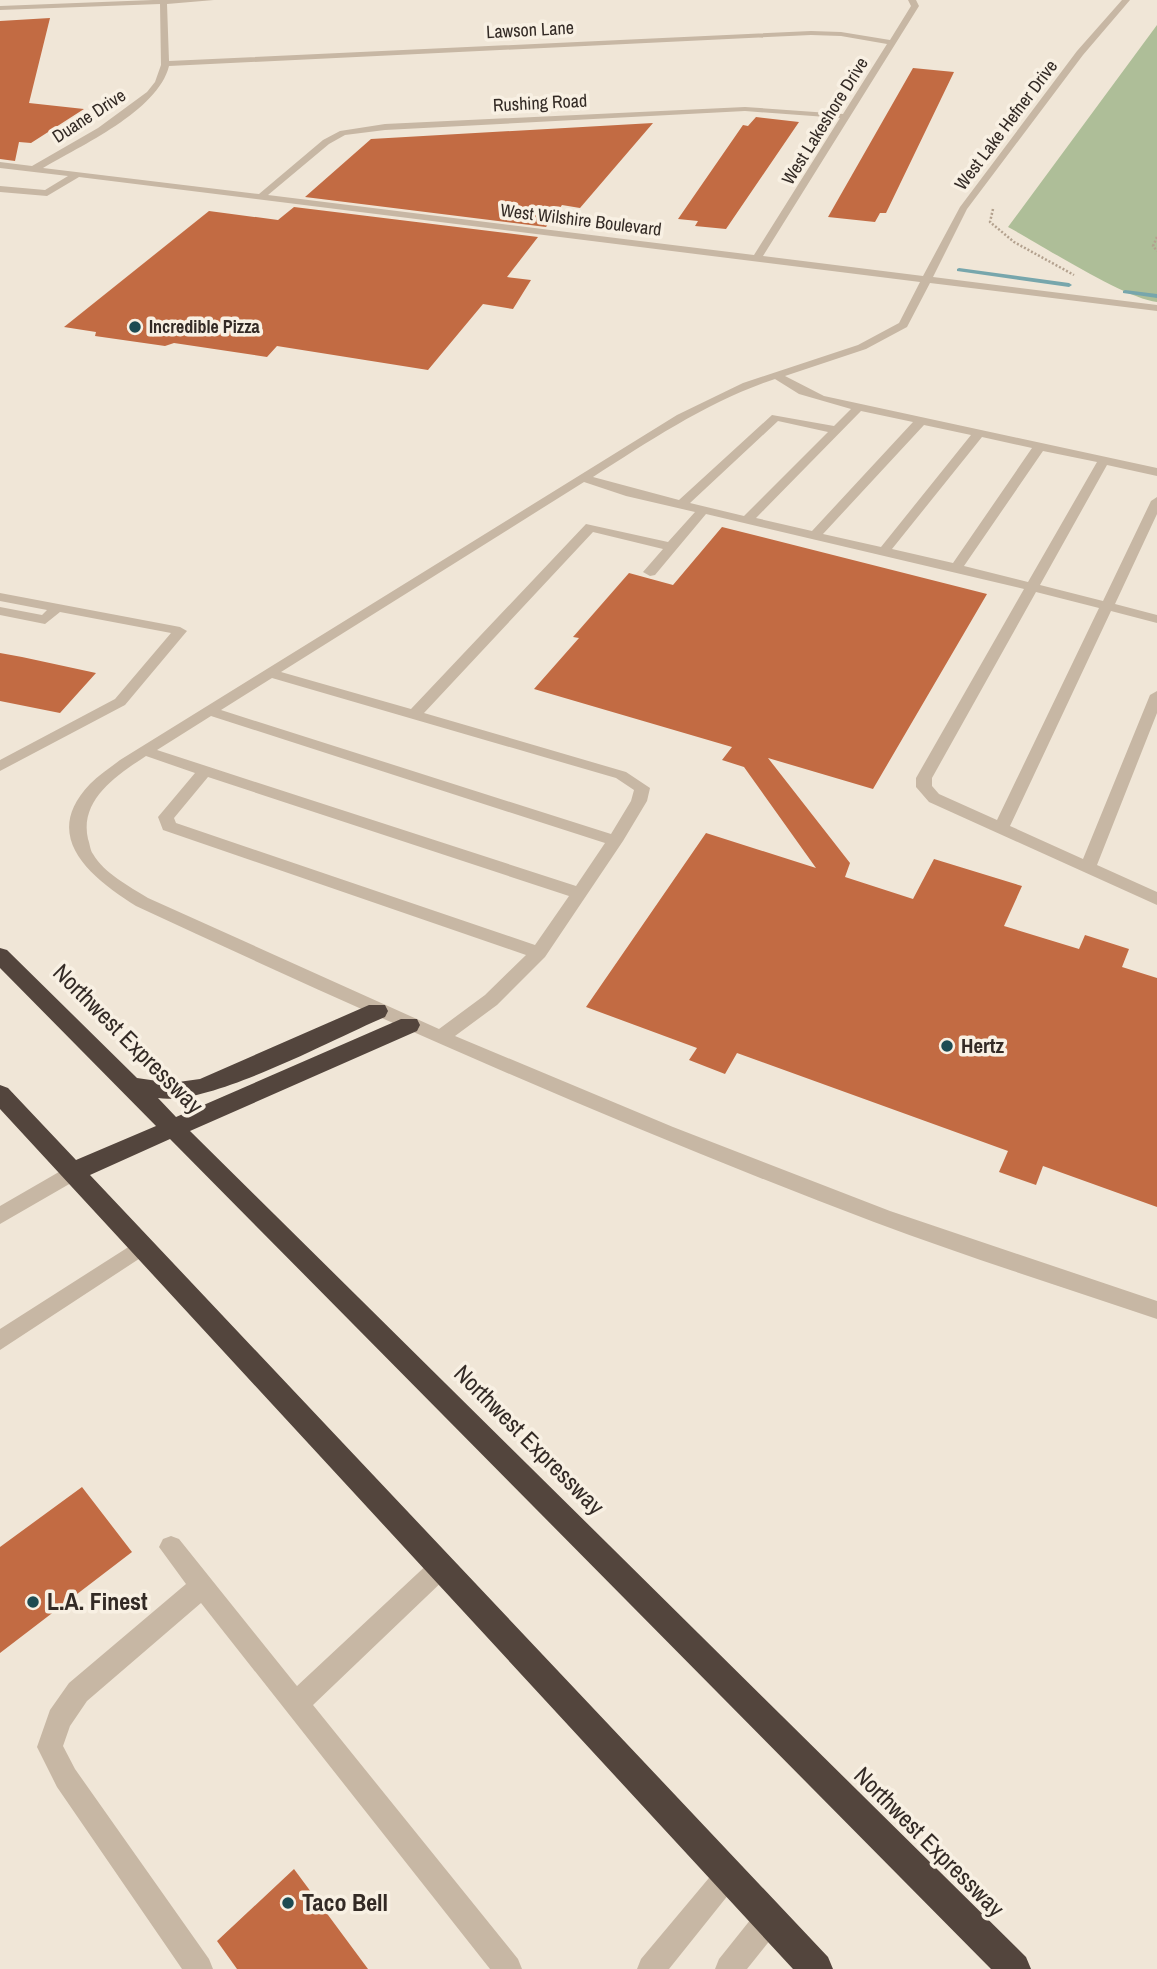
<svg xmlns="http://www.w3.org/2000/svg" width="1157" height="1969" font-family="'Archivo Narrow',sans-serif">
<rect width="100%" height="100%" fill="#f0e6d7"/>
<path fill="#aebe98" d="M1157,25V302C1123,298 1042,245 1008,227Z"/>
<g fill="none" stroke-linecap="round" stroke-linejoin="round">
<path fill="#77a6ac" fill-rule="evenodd" d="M959,268L1069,283L1072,285L1069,287L957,271V269Z
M1125,290L1157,294V298L1123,293V291Z"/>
</g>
<path fill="#c26b43" d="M50,18L29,103L84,109L31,143L19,142L15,161L0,159V21Z
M913,68L954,72L886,213H880L875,222L828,217Z
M756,117L799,122L726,229L695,226L698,221L678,219L743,125L748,126Z
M653,123L580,208L562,205L546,227L305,197L371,139Z
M294,207L538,237L507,277L531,280L513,309L483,304L428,370L277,346L267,357L174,343L165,346L95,336L96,332L64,327L209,211L278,220Z
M722,527L987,594L873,789L768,758L850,863L845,877L913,899L934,859L1022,886L1004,926L1079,949L1085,935L1129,949L1122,967L1157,978V1207L1043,1166L1036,1185L999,1172L1008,1151L737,1053L725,1074L689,1060L697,1048L586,1007L706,833L816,868L744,767L722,760L732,747L534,689L579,638L573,637L629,573L673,585Z
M0,653L22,657L96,673L60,713L0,701Z
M82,1487L132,1552L0,1653V1547Z
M294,1869L368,1969H237L217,1941Z"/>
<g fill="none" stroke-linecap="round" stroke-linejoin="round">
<path stroke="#b3a18e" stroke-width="2.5" stroke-dasharray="2 2" stroke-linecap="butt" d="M993,209L990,222L1014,242L1074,275
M1157,237L1153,246L1157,251"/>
<path fill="#c7b7a4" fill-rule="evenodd" d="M153,0H214L167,4L169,61L811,31L841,32L890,40L911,6L908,0H916L919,6L763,256L923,276L960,207L1077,51L1122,0H1130L1083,55L967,209L933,277L1157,305V311L930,283L907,327L866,349L785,376L824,396L1157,468V476L1107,465L1040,585L1103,601L1151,501L1157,497V514L1115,604L1157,615V623L1111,611L1010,826L1083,859L1150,695L1157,691V713L1097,865L1157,892V905L929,802L916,787V778L1024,589L706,514L655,575L650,576L643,572L663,549L593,532L424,713L626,772L650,788L647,801L623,841L545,957L497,1005L455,1036L673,1127L890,1211L1157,1301V1319C1063,1287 967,1257 874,1222C623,1127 379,1019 136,906C92,878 39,837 90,784C99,775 110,768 120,760L677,415L743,383L858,345L899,323L920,282L79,177L47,196L0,192V186L45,190L68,176L0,168V162L32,166L98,128L147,92L155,82L161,65L160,4L0,10V6ZM811,35L841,36L887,44L843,114L745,107L385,124L340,131L323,140L259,194L43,168C80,146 158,111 169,66ZM745,111L840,118L754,255L268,195L329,144L345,135L385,130ZM775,379L799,394L851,409L834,426L772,415L679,500L593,477C651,440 709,401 775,379ZM861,411L913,422L812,531L756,518ZM778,421L828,432L744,516L690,503ZM924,425L971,435L881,547L823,534ZM982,437L1032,448L953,563L892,549ZM1043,451L1097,462L1028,582L964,566ZM584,482L626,496L695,512L668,542L586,524L411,709L281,672ZM1036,592L1099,608L997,820L939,794L932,786V778ZM272,678L616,778L634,790L631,801L611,834L221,710ZM211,716L605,843L576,886L157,750ZM146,756L195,773L158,817L163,830L526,955L485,995L439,1029L148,898C129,886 105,874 93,854C90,850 90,844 88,839C79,800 117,775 146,756ZM208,777L569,896L535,945L176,823L174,818Z
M0,593L180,627L187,631L125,705L0,771V760L115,699L171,633L60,612L45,624L0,615V607L42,615L47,610L0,601Z
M71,1165L78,1167L81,1173L78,1179L0,1224V1206Z
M141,1239L148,1241L151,1247L148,1253L0,1350V1329Z
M171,1536L179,1539L297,1686L432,1560L440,1557L448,1560L452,1568L448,1576L313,1705L518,1959L522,1969H490L201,1603L87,1701L70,1726L63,1746L75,1769L209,1959L213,1969H182L57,1787L37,1747L50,1710L69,1683L186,1584L159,1547L163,1539Z
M728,1862L737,1866L741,1875L737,1884L669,1969H637L641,1959L719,1866Z
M769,1905L779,1909L783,1919L779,1929L747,1969H715L719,1959L759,1909Z"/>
<path fill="#53453d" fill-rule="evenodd" d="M0,948L7,950L137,1078L171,1083L200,1079L369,1005H385L388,1011L385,1017C333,1039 208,1107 158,1098L176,1117L401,1019H417L420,1025L417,1031L190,1131L1026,1957L1031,1969H991L170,1139L90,1175L828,1957L833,1969H793L0,1109V1085L8,1088L76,1160L156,1126L0,968Z"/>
</g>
<g fill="#1d4b52" stroke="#f8f0e3" stroke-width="2.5">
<circle cx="135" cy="327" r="7"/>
<circle cx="947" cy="1046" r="7"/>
<circle cx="33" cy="1602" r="7"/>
<circle cx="288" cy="1903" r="7"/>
</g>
<g text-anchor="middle" stroke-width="7" stroke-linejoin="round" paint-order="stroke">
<g font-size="18" fill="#332a25" stroke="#f8f0e3">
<text transform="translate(530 30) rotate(-3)" y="6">Lawson Lane</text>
<text transform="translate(540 103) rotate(-3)" y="6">Rushing Road</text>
<text transform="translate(89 116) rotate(-33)" y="6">Duane Drive</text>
<text transform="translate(825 121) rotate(-58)" y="6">West Lakeshore Drive</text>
<text transform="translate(1006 125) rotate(-53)" y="6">West Lake Hefner Drive</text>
<text transform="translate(581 220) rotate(7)" y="6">West Wilshire Boulevard</text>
</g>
<g font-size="18" font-weight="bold" fill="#332a25" stroke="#f8f0e3" text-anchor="start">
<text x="149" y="333">Incredible Pizza</text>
</g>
<g font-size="21" font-weight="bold" fill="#332a25" stroke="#f8f0e3" text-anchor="start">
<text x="961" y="1053">Hertz</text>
</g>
<g font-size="24" fill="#332a25" stroke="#f8f0e3">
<text transform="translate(128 1039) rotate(45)" y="8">Northwest Expressway</text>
<text transform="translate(529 1440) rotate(45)" y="8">Northwest Expressway</text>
<text transform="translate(929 1842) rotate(45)" y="8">Northwest Expressway</text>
</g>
<g font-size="24" font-weight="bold" fill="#332a25" stroke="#f8f0e3" text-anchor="start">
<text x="47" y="1610">L.A. Finest</text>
<text x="302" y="1911">Taco Bell</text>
</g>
</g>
</svg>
